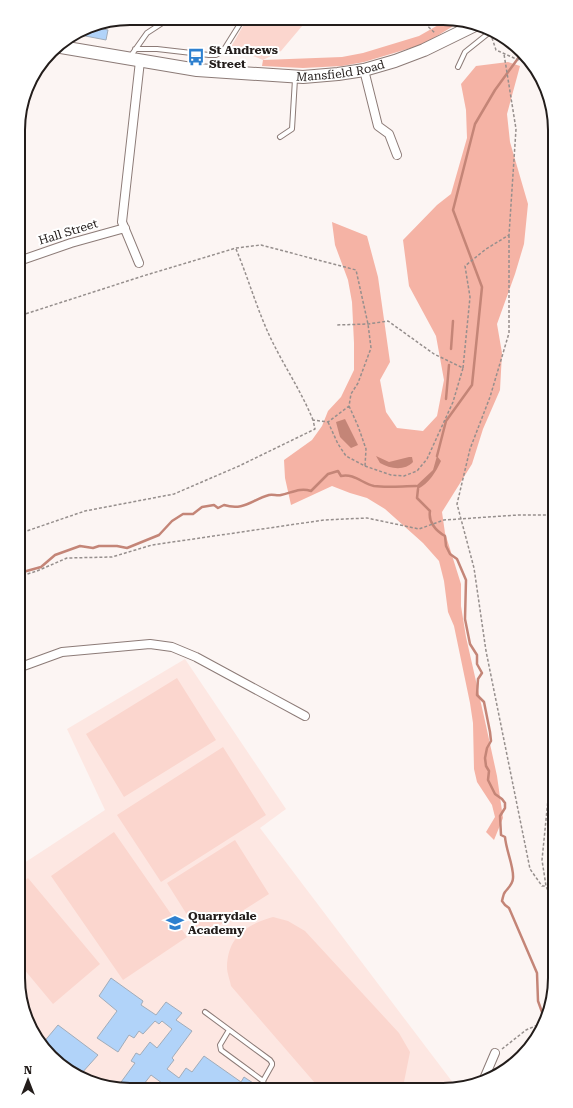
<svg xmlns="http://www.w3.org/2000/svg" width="573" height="1108" font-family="'Roboto Serif',serif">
<rect width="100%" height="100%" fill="#fcf5f3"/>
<path fill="#fde7e2" d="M185,659L286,809L260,828L457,1088L443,1090L115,1089L56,1062L24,1014L18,978V867L105,810L67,729Z"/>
<path fill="#fbd6ce" d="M247,19H308L281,51L263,60L231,47Z
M177,678L216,740L124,797L86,734Z
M223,747L266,815L161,882L117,815Z
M114,832L187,937L123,980L51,876Z
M235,840L269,894L201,937L167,883Z
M28,878L100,964L53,1004L18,962V886Z
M273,917L288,921L305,931L399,1033L410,1052L404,1082L398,1090H321L231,986C230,980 227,973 227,967C228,936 246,925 273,917Z"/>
<path fill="#f5b3a5" d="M447,20H463L424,44L364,62L342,66L303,68L262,66L263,60L342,57L363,53L419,36Z
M508,62L520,66L507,114L510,142L528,204L524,244L515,274L497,324L502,353L500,390L483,429L472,464L442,512L445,533L461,584V606L466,637L485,721L497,776L503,818L494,840L486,832L495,817L492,805L477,782L474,769L473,723L470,703L454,626L448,612L444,581L439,561L423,543L385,509L367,498L350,493L332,486L291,505L285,478L284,460L312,440L322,426L328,411L341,397L354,370V343L352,302L348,280L335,245L332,222L367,236L378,277L390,362L380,380L386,412L397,428L423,431L437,416L444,380L436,336L409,286L403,240L437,205L451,194L467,138L466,110L461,84L476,66Z"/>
<path fill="#c48577" d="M345,419L358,445L351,448L340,437L336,422Z
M376,456L389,462L409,457H412L413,462C405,471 390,469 380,463Z
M437,456L441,461C436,472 429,483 418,489L416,486L433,470Z"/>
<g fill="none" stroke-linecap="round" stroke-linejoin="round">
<path stroke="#c48577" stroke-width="2.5" d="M451,349L453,321
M446,399L449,365
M437,456L446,421L472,385L482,287L453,210L475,124L495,90L522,53
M418,489L417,498L430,511C428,522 436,531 445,536L446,546L450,554L457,559L466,580L465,619L470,644L477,655V664L482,673L478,679L477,695L484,702L490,732L491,741L487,748L485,758L486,766L489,771L488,780L495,794L502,799L505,803V808L500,816L501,835L505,837C506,850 514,867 513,878C513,884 508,888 505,892C503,894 503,898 502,901L505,905L509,908L537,973L538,1001L542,1012
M18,571L23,572L41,567L55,555L80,546L93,548L99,546H117L127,548L159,535L172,521L183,514H193L202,507L214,505L218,508L224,505C244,511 251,500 269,495C273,494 277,496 281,495C291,493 300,487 311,491L328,474L338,471L341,476C354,473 363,484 374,486C388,488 403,486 416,486"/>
</g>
<path fill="#b1d3f9" stroke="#a1acb9" d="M88,26L108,30L106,40L75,34Z
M111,978L143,1001L141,1005L156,1015L166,1002L182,1013L176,1020L192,1031L172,1058L174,1060L167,1069L179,1078L186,1068L192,1072L204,1056L241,1082L244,1077L262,1089H170L151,1075L140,1089H116L135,1063L131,1061L136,1053L140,1055L150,1042L157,1048L172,1029L162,1021L159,1024L155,1021L143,1034L139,1031L134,1038L129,1035L118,1052L97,1038L117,1011L99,996Z
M58,1025L98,1055L81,1074L69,1068L50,1053L43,1043Z"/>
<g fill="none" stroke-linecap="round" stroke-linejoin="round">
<g stroke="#8c7b77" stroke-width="6">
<path id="lane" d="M135,49H157L209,55H216L223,51L243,19
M130,57L147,33L170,18
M458,67L465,52L490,32
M280,137L292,129L295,79
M205,1012L270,1060L272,1063V1065L263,1081L266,1089
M229,1030L220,1045L221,1050L263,1081"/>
</g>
<g stroke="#8c7b77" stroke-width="10">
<path id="street" d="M364,70L378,126L389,134L397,155
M19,127L21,107
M19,261L71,243L125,228
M139,263L122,222L140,61
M19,296L21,305
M18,668L62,652L150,644L172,647L196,657L305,716
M483,1081L495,1053"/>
</g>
<g stroke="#8c7b77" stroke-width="14">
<g id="secondary">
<path id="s1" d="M55,46L197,70L303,77L338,74L364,70L395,61L424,50L475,25"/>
</g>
</g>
<path stroke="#968f8d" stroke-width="1.5" stroke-dasharray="3 2" stroke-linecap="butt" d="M145,18L146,26
M421,20L435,33
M492,38L496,50L514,58L528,63
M509,235V333L490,397L470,449L457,504L474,568L486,651L530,869L542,886H546
M236,249C249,280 258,313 273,343C286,369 302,393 313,420
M463,368L470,297L465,266L486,249L509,235L516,129L504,54
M349,406L358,426L366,449L365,466
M328,422L338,444L346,456L365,466L391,475L404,476L417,471L427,459L453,402L463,368L434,354L388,321L368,324L336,325
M18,534L85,511L174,494L239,466L315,429L313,420L328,422L349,406L351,394L358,383L371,348L368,324L356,270L261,245L236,248L143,276L19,316
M18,577L37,571L67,558L112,557L152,545L324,520L367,518L419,529L444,520L518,515H555
M555,896L549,893L546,886L542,860L555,729
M551,995C549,954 551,913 555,873
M502,1049L526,1030L540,1024"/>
<use href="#lane" stroke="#fff" stroke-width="4"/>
<use href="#street" stroke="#fff" stroke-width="8"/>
<use href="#secondary" stroke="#fff" stroke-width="12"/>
</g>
<defs>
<g id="bus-bare" transform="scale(1.38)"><path d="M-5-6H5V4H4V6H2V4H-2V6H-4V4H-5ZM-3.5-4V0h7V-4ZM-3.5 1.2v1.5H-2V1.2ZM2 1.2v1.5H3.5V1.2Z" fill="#2e80cf" stroke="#fff" stroke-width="2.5" paint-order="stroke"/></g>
<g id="school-bare" transform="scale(1.38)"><path d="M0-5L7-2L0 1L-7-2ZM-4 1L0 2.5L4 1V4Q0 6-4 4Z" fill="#2e80cf" stroke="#fff" stroke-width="2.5" paint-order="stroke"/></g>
</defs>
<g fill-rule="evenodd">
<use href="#bus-bare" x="196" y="57"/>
<use href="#school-bare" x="175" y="923"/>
</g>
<g text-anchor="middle" stroke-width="4" stroke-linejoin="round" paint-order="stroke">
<g font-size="12" font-weight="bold" fill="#231d1b" stroke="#fff" text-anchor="start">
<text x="209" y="54">St Andrews<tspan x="209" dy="14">Street</tspan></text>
<text x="188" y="920">Quarrydale<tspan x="188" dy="14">Academy</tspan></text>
</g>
<g font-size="12" fill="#231d1b" stroke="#fff">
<text dy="4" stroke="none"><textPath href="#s1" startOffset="288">Mansfield Road</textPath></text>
<text transform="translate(68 232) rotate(-17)" y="4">Hall Street</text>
</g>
</g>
<path d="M0 0H573V1108H0ZM130 25H443A105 105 0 0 1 548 130V978A105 105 0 0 1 443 1083H130A105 105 0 0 1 25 978V130A105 105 0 0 1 130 25Z" fill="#fff" fill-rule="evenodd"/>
<path fill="none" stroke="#231d1b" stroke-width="2" d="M130 25H443A105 105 0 0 1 548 130V978A105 105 0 0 1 443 1083H130A105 105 0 0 1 25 978V130A105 105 0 0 1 130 25Z"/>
<g transform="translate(28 1080)" stroke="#ffffff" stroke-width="3" paint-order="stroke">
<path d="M0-3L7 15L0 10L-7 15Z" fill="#231d1b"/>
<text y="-6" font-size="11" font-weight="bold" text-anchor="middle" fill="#231d1b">N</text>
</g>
</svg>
